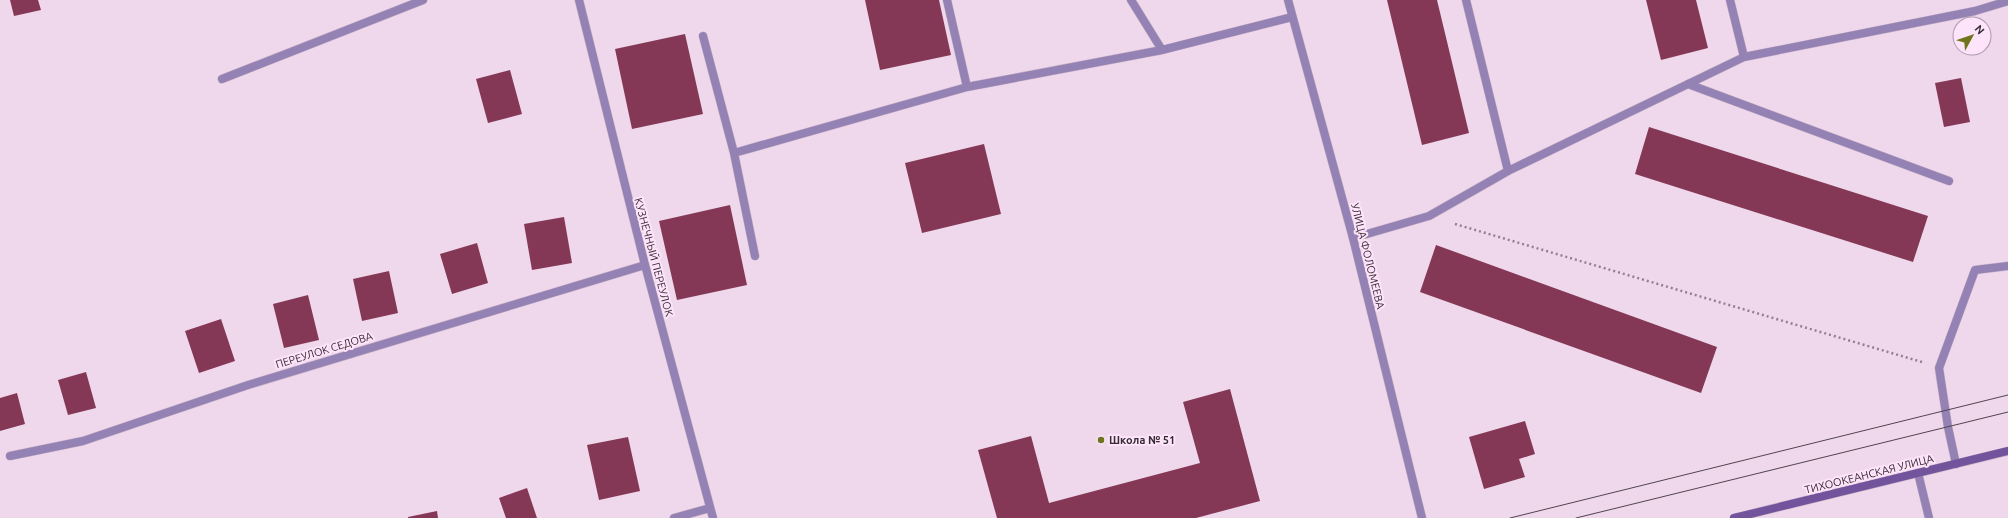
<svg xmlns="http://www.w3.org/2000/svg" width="2008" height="518" font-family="Ubuntu,sans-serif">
<rect width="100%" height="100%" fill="#efd7ec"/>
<path fill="#843855" d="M10,0H38L41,10L14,16Z
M865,0H939L951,55L880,70Z
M1387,0H1437L1469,133L1422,145Z
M1646,0H1696L1708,48L1661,60Z
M685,34L703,114L632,129L615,49Z
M510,70L522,114L488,123L476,79Z
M1961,78L1970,122L1944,127L1935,83Z
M1649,127L1928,216L1913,262L1635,174Z
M984,144L1001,214L922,233L905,163Z
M730,205L747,285L677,300L659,221Z
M564,217L572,263L532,270L524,224Z
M477,243L488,283L452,294L440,254Z
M1436,245L1717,347L1701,393L1420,292Z
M389,271L398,313L362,321L353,279Z
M308,295L319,340L284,348L273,304Z
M221,319L235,361L199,373L185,331Z
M86,372L96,408L68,415L58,380Z
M1230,389L1260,501L1196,518H997L978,450L1031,436L1049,503L1200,463L1183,402Z
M17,393L25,424L0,431V398Z
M1525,421L1535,454L1519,459L1525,477L1484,489L1469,437Z
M628,437L640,491L599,500L587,445Z
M527,488L537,518H506L499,498Z
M437,511L438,518H408V517Z"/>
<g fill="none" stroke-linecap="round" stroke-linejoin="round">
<g stroke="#cab5c7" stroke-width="9">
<path id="lane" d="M947,0L967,87
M1131,0L1162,50
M1466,0L1508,171
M703,36L734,153L755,256
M1744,57L1975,11L2008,1
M222,79L423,0
M1688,84L1949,181
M734,153L967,87L1162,50L1292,17
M1353,238L1429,216L1508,171L1744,57L1730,0"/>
</g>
<g stroke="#cab5c7" stroke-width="9">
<path id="street" d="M579,0L645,265L713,518
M1288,0L1353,238L1422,518
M10,456L83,441L248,385L645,265
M1956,464L1948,427L1939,368L1975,270L2008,266
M1918,473L1929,518
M674,518L710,508"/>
</g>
<g stroke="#cab5c7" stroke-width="9">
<path id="secondary" d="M1734,518L2008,451"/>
</g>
<path stroke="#91808f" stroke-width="2.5" stroke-dasharray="2 3" stroke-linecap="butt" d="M1455,224L1922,362"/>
<use href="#lane" stroke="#9582b4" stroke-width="8"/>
<use href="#street" stroke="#9582b4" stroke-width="8"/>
<use href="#secondary" stroke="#71549c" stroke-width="8"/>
<path stroke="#51454f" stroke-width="1" d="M1510,518L2008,395
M1576,518L2008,412"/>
</g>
<circle fill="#70751c" stroke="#fde4fa" stroke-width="1.5" cx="1101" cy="440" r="4"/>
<g text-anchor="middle" stroke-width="4" stroke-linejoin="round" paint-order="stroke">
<g font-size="11" fill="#362c34" stroke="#fde4fa">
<text transform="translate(1368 256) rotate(76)" y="4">УЛИЦА ФОЛОМЕЕВА</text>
<text transform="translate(654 257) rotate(75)" y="4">КУЗНЕЧНЫЙ ПЕРЕУЛОК</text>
<text transform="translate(324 350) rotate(-17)" y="4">ПЕРЕУЛОК СЕДОВА</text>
<text transform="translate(1869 474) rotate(-14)" y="4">ТИХООКЕАНСКАЯ УЛИЦА</text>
</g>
<g font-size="11" font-weight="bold" fill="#362c34" stroke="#fde4fa" text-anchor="start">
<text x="1109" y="444">Школа № 51</text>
</g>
</g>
<g transform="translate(1972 36) rotate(50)"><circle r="19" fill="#fde4fa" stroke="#ad9aab"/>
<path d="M0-3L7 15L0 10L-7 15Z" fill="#70751c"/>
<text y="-6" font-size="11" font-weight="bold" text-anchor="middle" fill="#362c34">N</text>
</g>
</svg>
